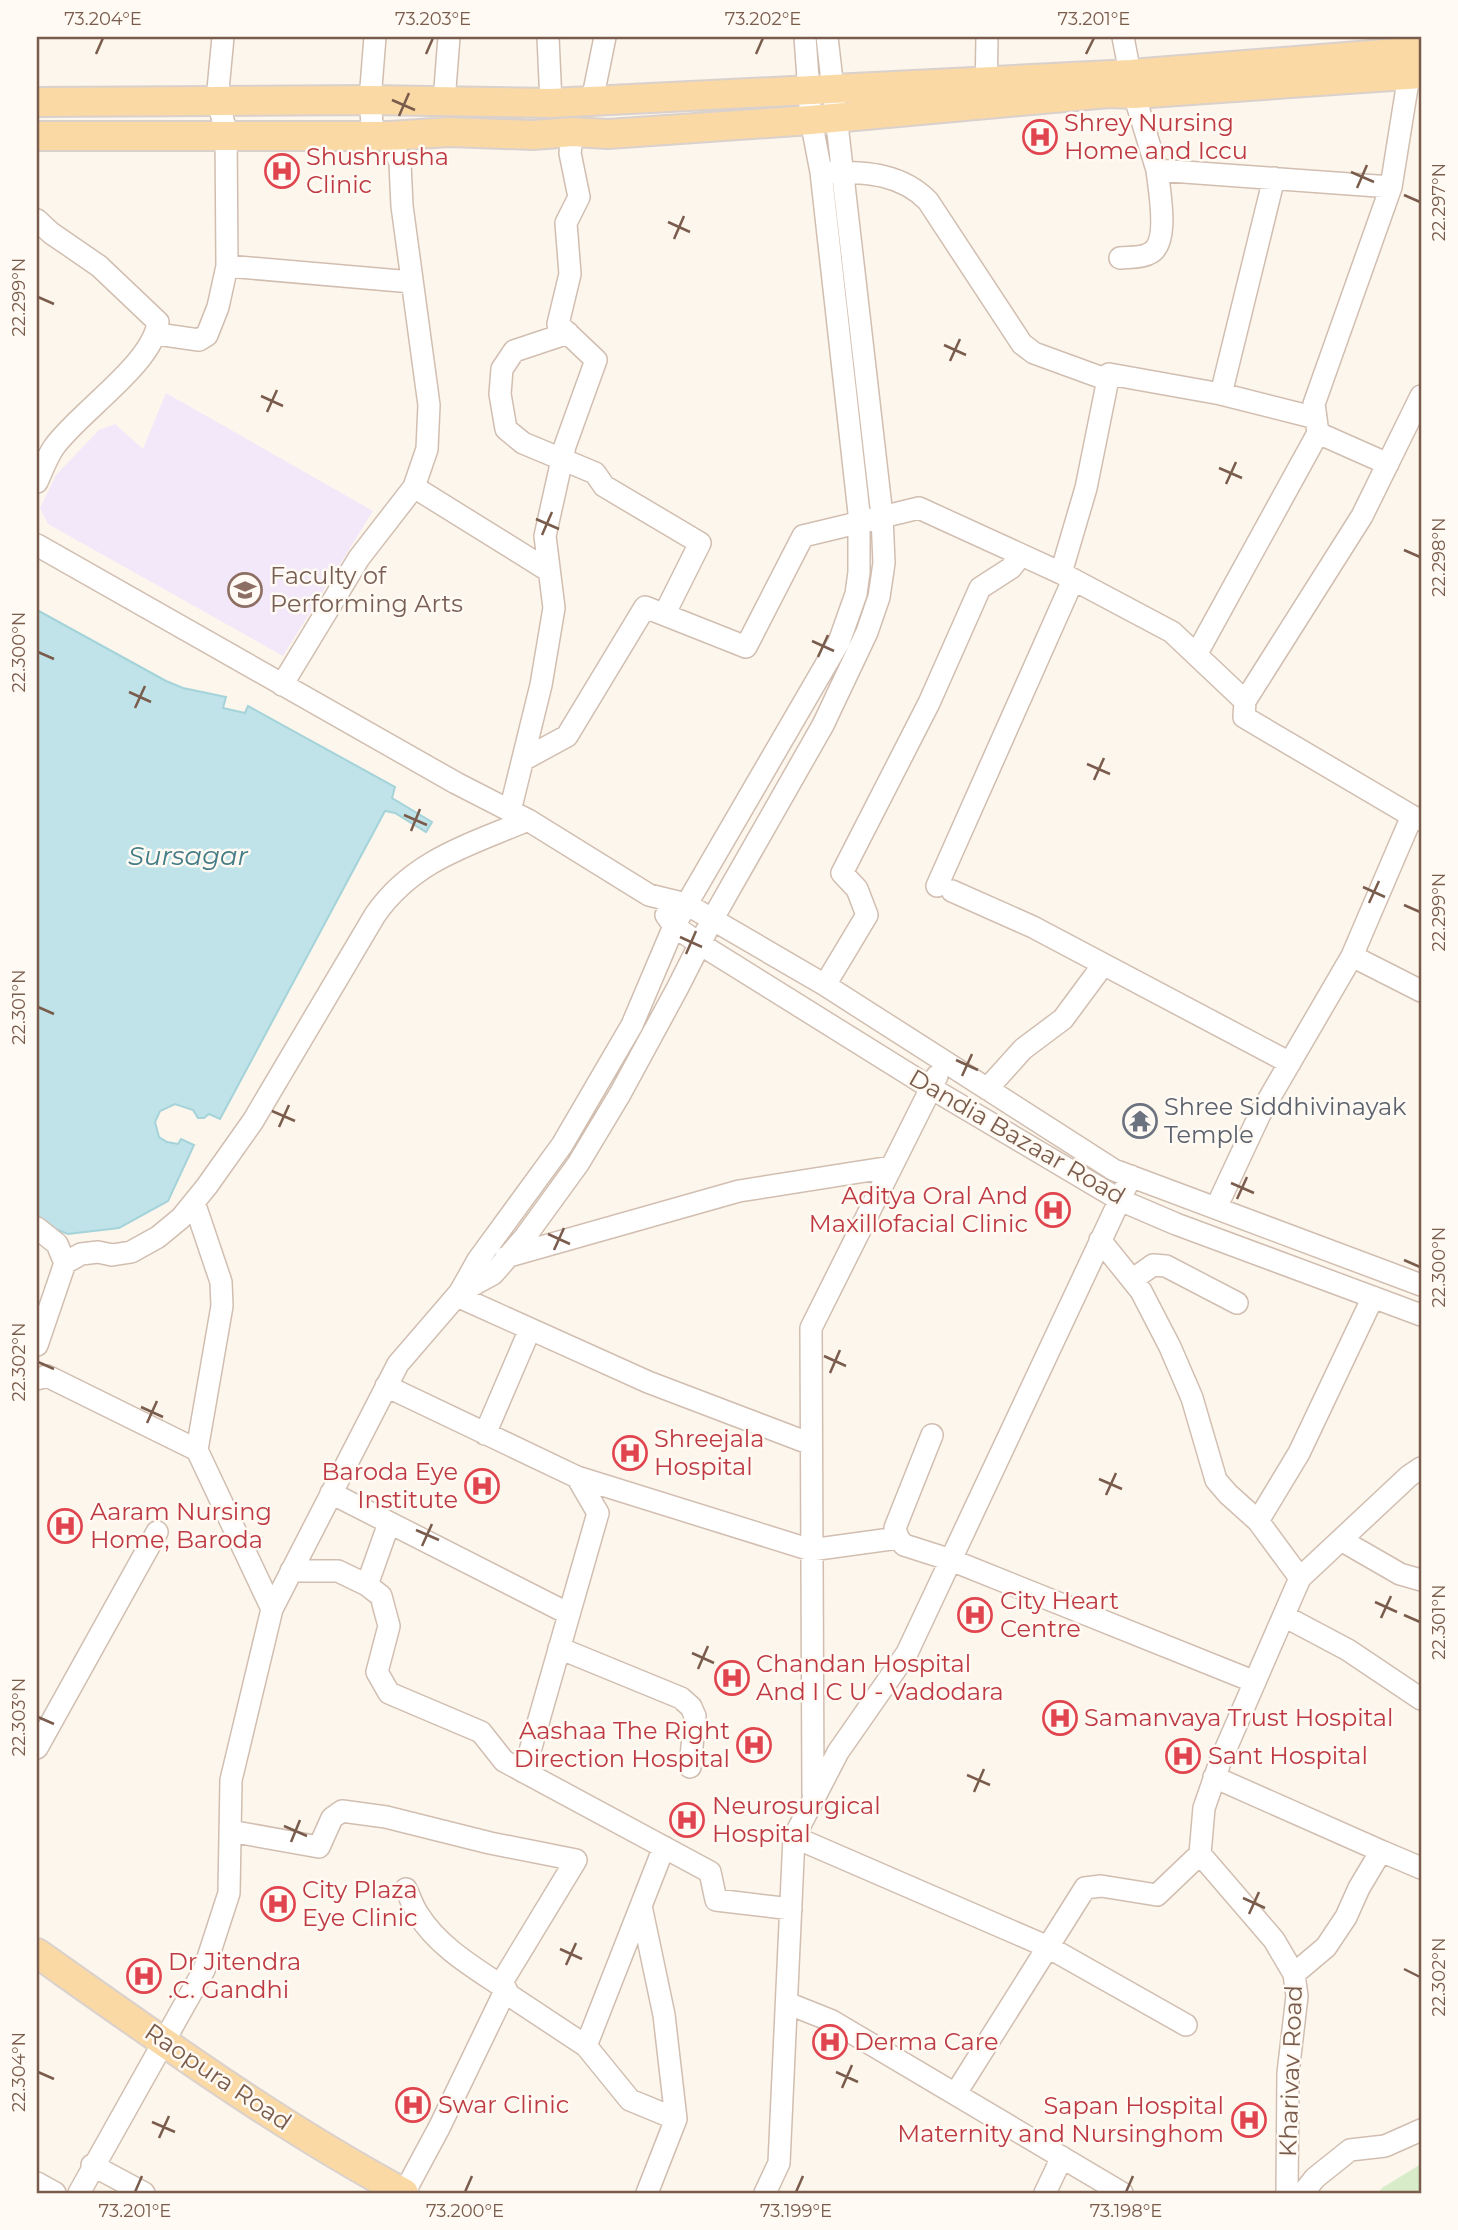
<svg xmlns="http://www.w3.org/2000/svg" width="1458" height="2230" font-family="Montserrat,sans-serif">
<rect width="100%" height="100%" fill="#fdf6ec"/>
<path fill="#f3e8fa" d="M166,393L373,511L283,656L48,524L40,508L56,475L99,430L115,424L143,449Z"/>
<path fill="#d8ecc9" d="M1421,2164V2193H1378L1382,2188Z"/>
<path fill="#bfe3e8" stroke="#a5d3da" stroke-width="2" d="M37,610L166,681L183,688L226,697L223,708L245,713L248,706L395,787L392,798L432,822L426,832L395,813L385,811L220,1119L209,1114L204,1118H198L193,1110L175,1104L160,1111L155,1122L159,1137L167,1142L178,1144L181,1139L194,1145L168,1201L119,1228L68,1234L37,1222Z"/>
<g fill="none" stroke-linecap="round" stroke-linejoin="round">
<g stroke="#d1beb0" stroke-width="24">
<path id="minor" d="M548,37L551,103
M1123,37L1134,94L1157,170L1391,187L1314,404L1318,433L1196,655
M986,96L987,37
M444,101L449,37
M592,101L605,37
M373,136L370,100L375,37
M831,172C867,172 902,174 928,201L1022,344L1034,353L1108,380
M1274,178L1221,394L1316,418
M1391,187L1409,75V61
M37,220L51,233L99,266L158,322C153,364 80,411 54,447C47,457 42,471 37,482
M1120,258C1129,257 1141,258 1148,254C1171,246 1159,190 1157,170
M227,266L412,282
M568,333L514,351L502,369L500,394L506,429L523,443L595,473L604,486L700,543L665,613
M157,334L199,340L207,335L218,307L227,266L226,130L217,100L223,37
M1318,433L1388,464
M414,487L549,571
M37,545L456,783L528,820L649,895L686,904L825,985L1114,1170L1421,1285
M1061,573L1086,488L1109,374L1221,394
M282,685L359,558L414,487L427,449L429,405L402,206L400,163L390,136
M523,760L567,736L645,607L746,647L803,536L919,508L1061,573L1172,632L1245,701
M510,811L541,685L554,608L545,536L565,446L596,360L558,324L570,274L566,223L579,197L570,153L573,132
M1412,816L1244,717L1245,701L1362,516L1421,396
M937,886L1073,580
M952,891L1033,927L1290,1063
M666,915L674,926L700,944L931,1088L1120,1200L1176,1224L1421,1315
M1352,956L1412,816L1421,820
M825,985L867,915L857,889L842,873L929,703L980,588L1011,568L1021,555
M987,1089L1023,1049L1063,1019L1103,965
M194,1202L221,1282L222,1306L197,1450
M1216,1208L1260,1114L1352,956L1421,991
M37,1228L57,1244L65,1263
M1100,1240L1141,1291L1170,1347L1192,1398L1216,1480L1228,1494L1258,1521L1300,1578
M506,1257L739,1191L891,1167
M1132,1280L1153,1265L1166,1266L1237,1303
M460,1292L493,1274L525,1237L578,1164L620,1094L677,989L712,920L823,725L867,632L879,597L884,563L882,516L827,37
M457,1296L648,1382L811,1444
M37,1345L65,1263L81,1254L98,1252L112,1255L131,1252L158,1237L181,1218L207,1186L253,1121L375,915C413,860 469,845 528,820
M37,1379L47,1376L197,1450L272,1609
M386,1386L577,1477L598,1513L524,1772
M485,1434L530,1329
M932,1435L895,1528L898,1538L904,1545L951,1560L1255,1682
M577,1477L811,1550L898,1538
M331,1493L569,1614
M1258,1521L1299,1453L1373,1297
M1341,1540L1400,1574L1421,1580
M291,1571H338L367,1585L381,1596L389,1626L377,1672L389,1693L481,1732L504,1761L710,1872L716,1900L791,1909
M367,1585L389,1523
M1284,1616L1348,1650L1421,1699
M559,1648L681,1698L691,1707L695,1716L690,1767
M37,1748L157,1532
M1214,1777L1381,1851
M813,1794L811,1328L937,1076
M230,1831L319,1847L332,1818L342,1811L386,1817L490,1843L576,1860L502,1982L509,1995L586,2046L630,2100L676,2119L647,2193
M794,1837L1048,1947L1186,2025
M641,1906L664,2015L676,2119
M1294,1974L1326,1947L1346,1917L1359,1888L1381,1851L1421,1868
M787,2003L832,2021L1122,2193
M586,2046L664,1847
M956,2093L1085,1888L1101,1886L1157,1895L1200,1854
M92,2165L144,2193
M37,2183L55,2193
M79,2193L204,1970L229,1893L231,1780L272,1609L398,1364L460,1292L478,1260L562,1145L632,1025L674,926L839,642L856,594L859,572V513L821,172L811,120L805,37
M404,2193L439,2128L506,1989C475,1968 438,1947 418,1914C413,1907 410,1897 406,1889
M765,2193L779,2163L794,1837L838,1752L907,1653L1131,1176
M1045,2193L1062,2157
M1287,2193L1288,2073L1297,1996L1294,1974L1274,1940L1200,1854L1204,1808L1220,1762L1300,1578L1409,1476L1421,1468
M1303,2193L1315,2178L1350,2150L1385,2146L1421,2130"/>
</g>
<g stroke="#dad1cd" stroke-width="32">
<path id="major" d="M37,102L370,100L551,103L1131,74L1421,51
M37,136H390L449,132L533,135L573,132L608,134L811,120L1109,93L1134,94L1421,74
M37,1953C156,2037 276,2124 404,2193"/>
</g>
<use href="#minor" stroke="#fff" stroke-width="21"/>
<use href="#major" stroke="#fbd9a5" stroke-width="28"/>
</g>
<path fill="none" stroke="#7a5c4d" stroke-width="2.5" d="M96,54L103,38M426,54L433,38M756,54L763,38M1086,54L1094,38M392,100L415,110M399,116L409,93M1351,172L1374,182M1357,188L1367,165M1404,195L1420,202M668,222L690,232M674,239L684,216M38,297L54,304M944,345L966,355M950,361L960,339M261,396L283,406M267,412L277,390M1219,468L1242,478M1226,484L1236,462M536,519L559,529M542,535L552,512M1404,550L1420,557M812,641L834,651M38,652L54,659M818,657L828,635M129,692L151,702M135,708L145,686M1087,764L1110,774M1094,780L1104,758M404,815L427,825M411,831L420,809M1363,887L1385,897M1369,903L1379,881M1404,905L1420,912M680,937L702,947M686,954L696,931M38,1007L54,1014M956,1060L978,1070M962,1076L972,1054M272,1111L295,1121M279,1127L289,1105M1231,1183L1254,1193M1237,1199L1247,1177M548,1234L570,1244M554,1250L564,1228M1404,1260L1420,1267M824,1356L846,1366M38,1362L54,1369M830,1373L840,1350M141,1407L163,1417M147,1423L157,1401M1099,1479L1122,1489M1106,1495L1116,1473M416,1530L439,1540M422,1546L432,1524M1375,1602L1397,1612M1404,1615L1420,1622M1381,1618L1391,1596M692,1653L714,1663M698,1669L708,1646M38,1717L54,1724M967,1775L990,1785M974,1792L984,1769M284,1826L307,1836M291,1842L300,1820M1243,1898L1265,1908M1249,1914L1259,1892M560,1949L582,1959M566,1965L576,1943M1404,1969L1420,1977M38,2072L54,2079M836,2072L858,2082M842,2088L852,2065M152,2122L175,2132M159,2138L169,2116M135,2192L142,2176M465,2192L472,2176M796,2192L803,2176M1126,2192L1133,2176"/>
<defs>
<g id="hospital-ring" transform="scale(1.75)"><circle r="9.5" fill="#fffaf3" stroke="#e0444e" stroke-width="1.5"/><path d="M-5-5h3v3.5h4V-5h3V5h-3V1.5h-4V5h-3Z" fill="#e0444e"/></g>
<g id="university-ring" transform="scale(1.75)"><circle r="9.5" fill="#fffaf3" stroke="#8d6e63" stroke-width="1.5"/><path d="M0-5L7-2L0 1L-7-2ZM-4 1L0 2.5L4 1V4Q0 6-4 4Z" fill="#8d6e63"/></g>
<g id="temple-ring" transform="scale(1.75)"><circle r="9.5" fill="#fffaf3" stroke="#6b7280" stroke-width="1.5"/><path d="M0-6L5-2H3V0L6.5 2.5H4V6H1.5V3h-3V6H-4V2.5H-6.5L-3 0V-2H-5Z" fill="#6b7280"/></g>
</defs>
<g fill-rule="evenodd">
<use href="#hospital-ring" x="1040" y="137"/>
<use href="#hospital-ring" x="282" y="171"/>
<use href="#university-ring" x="245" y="590"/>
<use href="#temple-ring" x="1140" y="1121"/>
<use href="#hospital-ring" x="1053" y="1210"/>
<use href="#hospital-ring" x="630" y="1453"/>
<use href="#hospital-ring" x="482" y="1486"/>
<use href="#hospital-ring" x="65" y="1526"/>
<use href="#hospital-ring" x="975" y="1615"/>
<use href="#hospital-ring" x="732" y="1678"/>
<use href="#hospital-ring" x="1060" y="1718"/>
<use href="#hospital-ring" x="754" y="1745"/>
<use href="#hospital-ring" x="1183" y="1756"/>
<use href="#hospital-ring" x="687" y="1820"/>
<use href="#hospital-ring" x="278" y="1904"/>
<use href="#hospital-ring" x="144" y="1976"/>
<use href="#hospital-ring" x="830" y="2042"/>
<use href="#hospital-ring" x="413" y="2105"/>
<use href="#hospital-ring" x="1249" y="2120"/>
</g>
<g text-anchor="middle" stroke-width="5" stroke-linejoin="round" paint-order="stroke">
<g font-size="24" fill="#be3a42" stroke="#fffaf3" text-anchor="start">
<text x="1064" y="131">Shrey Nursing<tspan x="1064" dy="28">Home and Iccu</tspan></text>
<text x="306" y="165">Shushrusha<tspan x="306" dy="28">Clinic</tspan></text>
<text x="1028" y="1204" text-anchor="end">Aditya Oral And<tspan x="1028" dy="28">Maxillofacial Clinic</tspan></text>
<text x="654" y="1447">Shreejala<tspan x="654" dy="28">Hospital</tspan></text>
<text x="458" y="1480" text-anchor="end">Baroda Eye<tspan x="458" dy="28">Institute</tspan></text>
<text x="90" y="1520">Aaram Nursing<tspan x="90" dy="28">Home, Baroda</tspan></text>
<text x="1000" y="1609">City Heart<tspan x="1000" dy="28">Centre</tspan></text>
<text x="756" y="1672">Chandan Hospital<tspan x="756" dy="28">And I C U - Vadodara</tspan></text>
<text x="1084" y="1726">Samanvaya Trust Hospital</text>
<text x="730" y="1739" text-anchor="end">Aashaa The Right<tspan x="730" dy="28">Direction Hospital</tspan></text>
<text x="1208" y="1764">Sant Hospital</text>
<text x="712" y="1814">Neurosurgical<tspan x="712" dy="28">Hospital</tspan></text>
<text x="302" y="1898">City Plaza<tspan x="302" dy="28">Eye Clinic</tspan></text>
<text x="168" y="1970">Dr Jitendra<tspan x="168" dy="28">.C. Gandhi</tspan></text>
<text x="854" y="2050">Derma Care</text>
<text x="438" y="2113">Swar Clinic</text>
<text x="1224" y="2114" text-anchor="end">Sapan Hospital<tspan x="1224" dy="28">Maternity and Nursinghom</tspan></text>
</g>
<g font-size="24" fill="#785e54" stroke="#fffaf3" text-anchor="start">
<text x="270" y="584">Faculty of<tspan x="270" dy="28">Performing Arts</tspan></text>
</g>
<g font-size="24" fill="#5b616d" stroke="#fffaf3" text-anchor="start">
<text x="1164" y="1115">Shree Siddhivinayak<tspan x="1164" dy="28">Temple</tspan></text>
</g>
<g font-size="24" fill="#7a5c4d" stroke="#fffaf3">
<text transform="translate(1017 1137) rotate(30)" y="8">Dandia Bazaar Road</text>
<text transform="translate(1291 2071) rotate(-88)" y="8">Kharivav Road</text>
<text transform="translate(218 2077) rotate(34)" y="8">Raopura Road</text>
</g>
<g font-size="26" font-style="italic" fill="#437c86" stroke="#fffaf3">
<text x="188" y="865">Sursagar</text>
</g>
</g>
<rect width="1458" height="2230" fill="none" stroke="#fffaf3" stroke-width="77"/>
<rect x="38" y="38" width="1382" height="2154" fill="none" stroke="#7a5c4d" stroke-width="2.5"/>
<g font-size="18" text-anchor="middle" fill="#7a5c4d">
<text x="103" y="25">73.204°E</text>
<text x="433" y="25">73.203°E</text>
<text x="763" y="25">73.202°E</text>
<text x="1094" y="25">73.201°E</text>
<text transform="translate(1439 202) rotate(-90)" y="6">22.297°N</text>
<text transform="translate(19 297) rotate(-90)" y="6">22.299°N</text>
<text transform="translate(1439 557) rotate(-90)" y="6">22.298°N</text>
<text transform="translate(19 652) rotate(-90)" y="6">22.300°N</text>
<text transform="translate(1439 912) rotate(-90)" y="6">22.299°N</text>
<text transform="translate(19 1007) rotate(-90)" y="6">22.301°N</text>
<text transform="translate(1439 1267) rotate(-90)" y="6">22.300°N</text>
<text transform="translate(19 1362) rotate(-90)" y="6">22.302°N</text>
<text transform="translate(1439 1622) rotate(-90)" y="6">22.301°N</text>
<text transform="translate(19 1717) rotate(-90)" y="6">22.303°N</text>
<text transform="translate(1439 1977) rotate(-90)" y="6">22.302°N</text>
<text transform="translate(19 2072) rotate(-90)" y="6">22.304°N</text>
<text x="135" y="2217">73.201°E</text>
<text x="465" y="2217">73.200°E</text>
<text x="796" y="2217">73.199°E</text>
<text x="1126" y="2217">73.198°E</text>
</g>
</svg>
